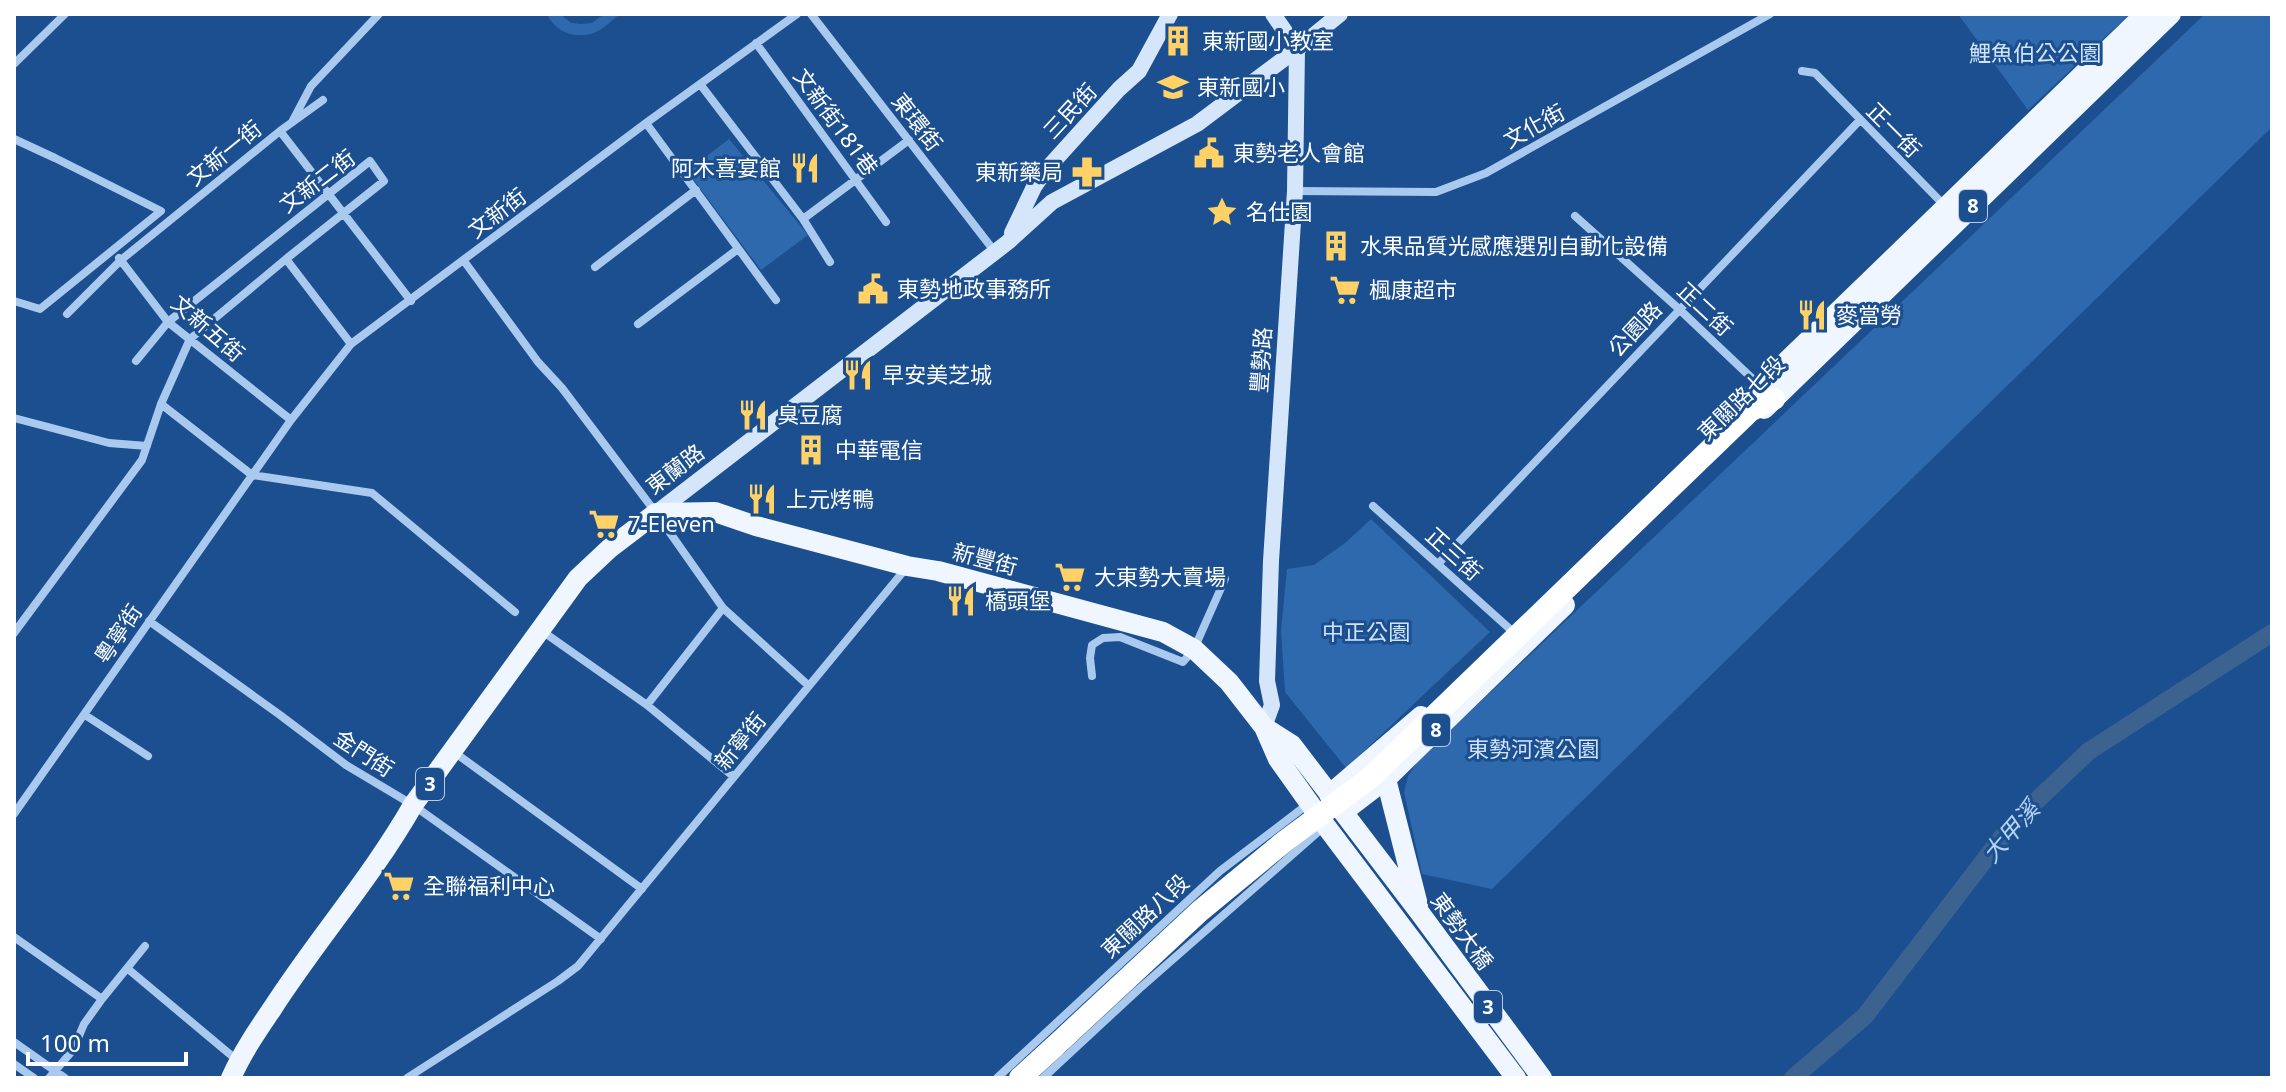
<svg xmlns="http://www.w3.org/2000/svg" width="2286" height="1092" font-family="'Noto Sans','Noto Sans TC',sans-serif">
<rect width="100%" height="100%" fill="#1b4f8f"/>
<path fill="#2e69ad" d="M547,14H560L571,23L581,24L592,23L604,14H620C613,19 606,27 598,31C579,41 555,33 547,14Z
M1958,14H2130L2028,110Z
M2205,14H2272V127L1492,889L1422,874L1404,792L1408,776L1418,761Z
M729,139L808,235L761,270L687,171Z
M1371,519L1490,632L1346,768L1285,692L1281,630L1287,569L1314,565L1345,543Z"/>
<g fill="none" stroke-linecap="round" stroke-linejoin="round">
<path stroke="#3c6290" stroke-width="18" d="M1793,1078L1865,1016L2013,823L2089,751L2272,633"/>
<path stroke="#a9c9ee" stroke-width="8" d="M811,14L995,252
M756,43L886,222
M14,64L65,14
M1802,71L1815,73L1944,205
M700,84L803,219L830,262
M292,122L311,86L379,14
M646,123L776,300
M280,131L323,100
M14,139L55,158L161,211L40,309L14,301
M1295,191L1436,192L1486,173L1770,14
M1575,216L1679,309L1759,385
M803,219L909,140
M119,258L168,322L291,420
M286,259L351,344
M464,261L538,362L562,388L656,513L723,608L809,686
M595,267L696,190
M67,314L121,260L280,131L411,301
M638,324L738,249
M136,361L168,322L370,161L384,181L286,259L190,339L161,404
M14,418L109,443L147,446
M1373,506L1511,630
M1438,564L1859,121
M149,621L280,715L346,765L413,805L601,939
M542,631L647,705L734,777
M14,633L142,460L161,404L252,475L372,493L515,612
M1092,676L1090,658L1092,645L1103,638L1120,637L1183,662L1194,649L1225,579
M647,705L723,608
M85,715L148,756
M454,752L642,889
M14,814L291,420L351,344L646,123L797,14
M14,937L102,999
M128,969L238,1061
M14,1042L65,1078
M14,1064L34,1078
M49,1078L73,1050L84,1024L102,999L145,946
M407,1078L558,981L578,966L907,567
M997,1078L1220,871L1308,804
M1043,1078L1139,989L1326,825"/>
<path stroke="#d6e6fa" stroke-width="16" d="M1273,14L1297,49
M1012,233L1034,187L1045,171L1119,89L1139,71L1170,14
M656,513L1008,242L1052,202L1197,124L1297,49L1340,14
M1264,727L1272,705L1267,681L1271,561L1295,191L1297,49"/>
<path stroke="#f0f6ff" stroke-width="20" d="M1764,409L2171,14
M1729,419L1761,386L2145,14
M1264,727L1292,745L1420,913L1542,1078
M1386,779L1418,905
M1329,795L1421,716
M1343,812L1386,779L1565,605
M231,1078C242,1053 257,1031 272,1009C317,939 372,877 413,805L578,578L610,548L656,513L715,512L756,526L907,566L938,571L1163,632L1194,649L1229,682L1264,727L1278,759L1325,825L1516,1078"/>
<path stroke="#fff" stroke-width="22" d="M1517,636L1750,411L1774,399
M1020,1078L1054,1047"/>
<path stroke="#fff" stroke-width="22" d="M1054,1047L1200,911L1285,841L1370,778L1517,636"/>
</g>
<defs>
<g id="building-bare" transform="scale(2.4)"><path d="M-4-6H4V6H1V3H-1V6H-4ZM-2.5-4.3h1.7v1.8h-1.7ZM.8-4.3h1.7v1.8H.8ZM-2.5-1h1.7V.8h-1.7ZM.8-1h1.7V.8H.8Z" fill="#ffd166" stroke="#1b4f8f" stroke-width="2.5" paint-order="stroke"/></g>
<g id="school-bare" transform="scale(2.4)"><path d="M0-5L7-2L0 1L-7-2ZM-4 1L0 2.5L4 1V4Q0 6-4 4Z" fill="#ffd166" stroke="#1b4f8f" stroke-width="2.5" paint-order="stroke"/></g>
<g id="civic-bare" transform="scale(2.4)"><path d="M-.6-6.5H3V-4.5H.6V-3L4-1V1h2V6H-6V1h2V-1L-.6-3ZM-1.2 2.5V6h2.4V2.5Z" fill="#ffd166" stroke="#1b4f8f" stroke-width="2.5" paint-order="stroke"/></g>
<g id="restaurant-bare" transform="scale(2.4)"><path d="M-5-6h1v4h1v-4h1v4h1v-4h1v5L-1.5 .5V6h-2V.5L-5-1ZM5-6V6H3V1.5H1.5Q1.5-4 5-6Z" fill="#ffd166" stroke="#1b4f8f" stroke-width="2.5" paint-order="stroke"/></g>
<g id="pharmacy-bare" transform="scale(2.4)"><path d="M-2-6h4v4h4v4h-4v4h-4v-4h-4v-4h4Z" fill="#ffd166" stroke="#1b4f8f" stroke-width="2.5" paint-order="stroke"/></g>
<g id="sight-bare" transform="scale(2.4)"><path d="M0-6L1.8-2.2L6-1.7L2.9 1.2L3.7 5.4L0 3.3L-3.7 5.4L-2.9 1.2L-6-1.7L-1.8-2.2Z" fill="#ffd166" stroke="#1b4f8f" stroke-width="2.5" paint-order="stroke"/></g>
<g id="supermarket-bare" transform="scale(2.4)"><path d="M-6-5.5h2.5l.6 2H6L4.5 2H-2.5L-4.4-4H-6ZM-1.5 3.2a1.3 1.3 0 1 0 .1 0ZM3 3.2a1.3 1.3 0 1 0 .1 0Z" fill="#ffd166" stroke="#1b4f8f" stroke-width="2.5" paint-order="stroke"/></g>
</defs>
<g fill-rule="evenodd">
<use href="#building-bare" x="1178" y="41"/>
<use href="#school-bare" x="1173" y="87"/>
<use href="#civic-bare" x="1209" y="153"/>
<use href="#restaurant-bare" x="805" y="168"/>
<use href="#pharmacy-bare" x="1087" y="172"/>
<use href="#sight-bare" x="1222" y="212"/>
<use href="#building-bare" x="1336" y="246"/>
<use href="#civic-bare" x="873" y="289"/>
<use href="#supermarket-bare" x="1345" y="290"/>
<use href="#restaurant-bare" x="1812" y="315"/>
<use href="#restaurant-bare" x="858" y="375"/>
<use href="#restaurant-bare" x="753" y="415"/>
<use href="#building-bare" x="811" y="450"/>
<use href="#restaurant-bare" x="762" y="499"/>
<use href="#supermarket-bare" x="604" y="524"/>
<use href="#supermarket-bare" x="1070" y="577"/>
<use href="#restaurant-bare" x="961" y="601"/>
<use href="#supermarket-bare" x="399" y="886"/>
</g>
<g text-anchor="middle" stroke-width="6" stroke-linejoin="round" paint-order="stroke">
<g fill="#1b4f8f" stroke="#bbcadd" stroke-width="2">
<rect x="1959" y="190" width="28" height="32" rx="6"/>
<rect x="1422" y="714" width="28" height="32" rx="6"/>
<rect x="416" y="768" width="28" height="32" rx="6"/>
<rect x="1474" y="991" width="28" height="32" rx="6"/>
</g>
<g font-size="20" font-weight="bold" fill="#fff">
<text x="1973" y="213">8</text>
<text x="1436" y="737">8</text>
<text x="430" y="791">3</text>
<text x="1488" y="1014">3</text>
</g>
<g font-size="22" fill="#fff" stroke="#1b4f8f" text-anchor="start">
<text x="1202" y="49">東新國小教室</text>
<text x="1197" y="95">東新國小</text>
<text x="1233" y="161">東勢老人會館</text>
<text x="781" y="176" text-anchor="end">阿木喜宴館</text>
<text x="1063" y="180" text-anchor="end">東新藥局</text>
<text x="1246" y="220">名仕園</text>
<text x="1360" y="254">水果品質光感應選別自動化設備</text>
<text x="897" y="297">東勢地政事務所</text>
<text x="1369" y="298">楓康超市</text>
<text x="1836" y="323">麥當勞</text>
<text x="882" y="383">早安美芝城</text>
<text x="777" y="423">臭豆腐</text>
<text x="835" y="458">中華電信</text>
<text x="786" y="507">上元烤鴨</text>
<text x="628" y="532">7-Eleven</text>
<text x="1094" y="585">大東勢大賣場</text>
<text x="985" y="609">橋頭堡</text>
<text x="423" y="894">全聯福利中心</text>
</g>
<g font-size="22" fill="#cfe3fa" stroke="#1b4f8f">
<text x="2035" y="61">鯉魚伯公公園</text>
<text x="1366" y="640">中正公園</text>
<text x="1533" y="757">東勢河濱公園</text>
</g>
<g font-size="22" fill="#fff" stroke="#1b4f8f">
<text transform="translate(1070 111) rotate(-47)" y="8">三民街</text>
<text transform="translate(836 122) rotate(54)" y="8">文新街181巷</text>
<text transform="translate(917 122) rotate(52)" y="8">東環街</text>
<text transform="translate(1534 126) rotate(-29)" y="8">文化街</text>
<text transform="translate(1894 130) rotate(45)" y="8">正一街</text>
<text transform="translate(224 153) rotate(-39)" y="8">文新一街</text>
<text transform="translate(317 181) rotate(-37)" y="8">文新二街</text>
<text transform="translate(497 213) rotate(-37)" y="8">文新街</text>
<text transform="translate(1705 309) rotate(43)" y="8">正二街</text>
<text transform="translate(208 328) rotate(41)" y="8">文新五街</text>
<text transform="translate(1635 329) rotate(-47)" y="8">公園路</text>
<text transform="translate(1261 360) rotate(-86)" y="8">豐勢路</text>
<text transform="translate(1741 398) rotate(-44)" y="8">東關路七段</text>
<text transform="translate(675 469) rotate(-37)" y="8">東蘭路</text>
<text transform="translate(1454 554) rotate(42)" y="8">正三街</text>
<text transform="translate(985 559) rotate(15)" y="8">新豐街</text>
<text transform="translate(118 634) rotate(-56)" y="8">粵寧街</text>
<text transform="translate(740 741) rotate(-51)" y="8">新寧街</text>
<text transform="translate(364 753) rotate(33)" y="8">金門街</text>
<text transform="translate(1145 916) rotate(-43)" y="8">東關路八段</text>
<text transform="translate(1462 931) rotate(54)" y="8">東勢大橋</text>
</g>
<g font-size="24" font-style="italic" fill="#b5d3f5" stroke="#1b4f8f">
<text transform="translate(2011 832) rotate(-49)" y="8">大甲溪</text>
</g>
</g>
<rect width="2286" height="1092" fill="none" stroke="#ffffff" stroke-width="32"/>
<path d="M28 1052v12h158v-12" fill="none" stroke="#ffffff" stroke-width="4"/>
<text x="40" y="1052" font-size="24" fill="#ffffff" stroke="#1b4f8f" stroke-width="6" paint-order="stroke">100 m</text>
</svg>
